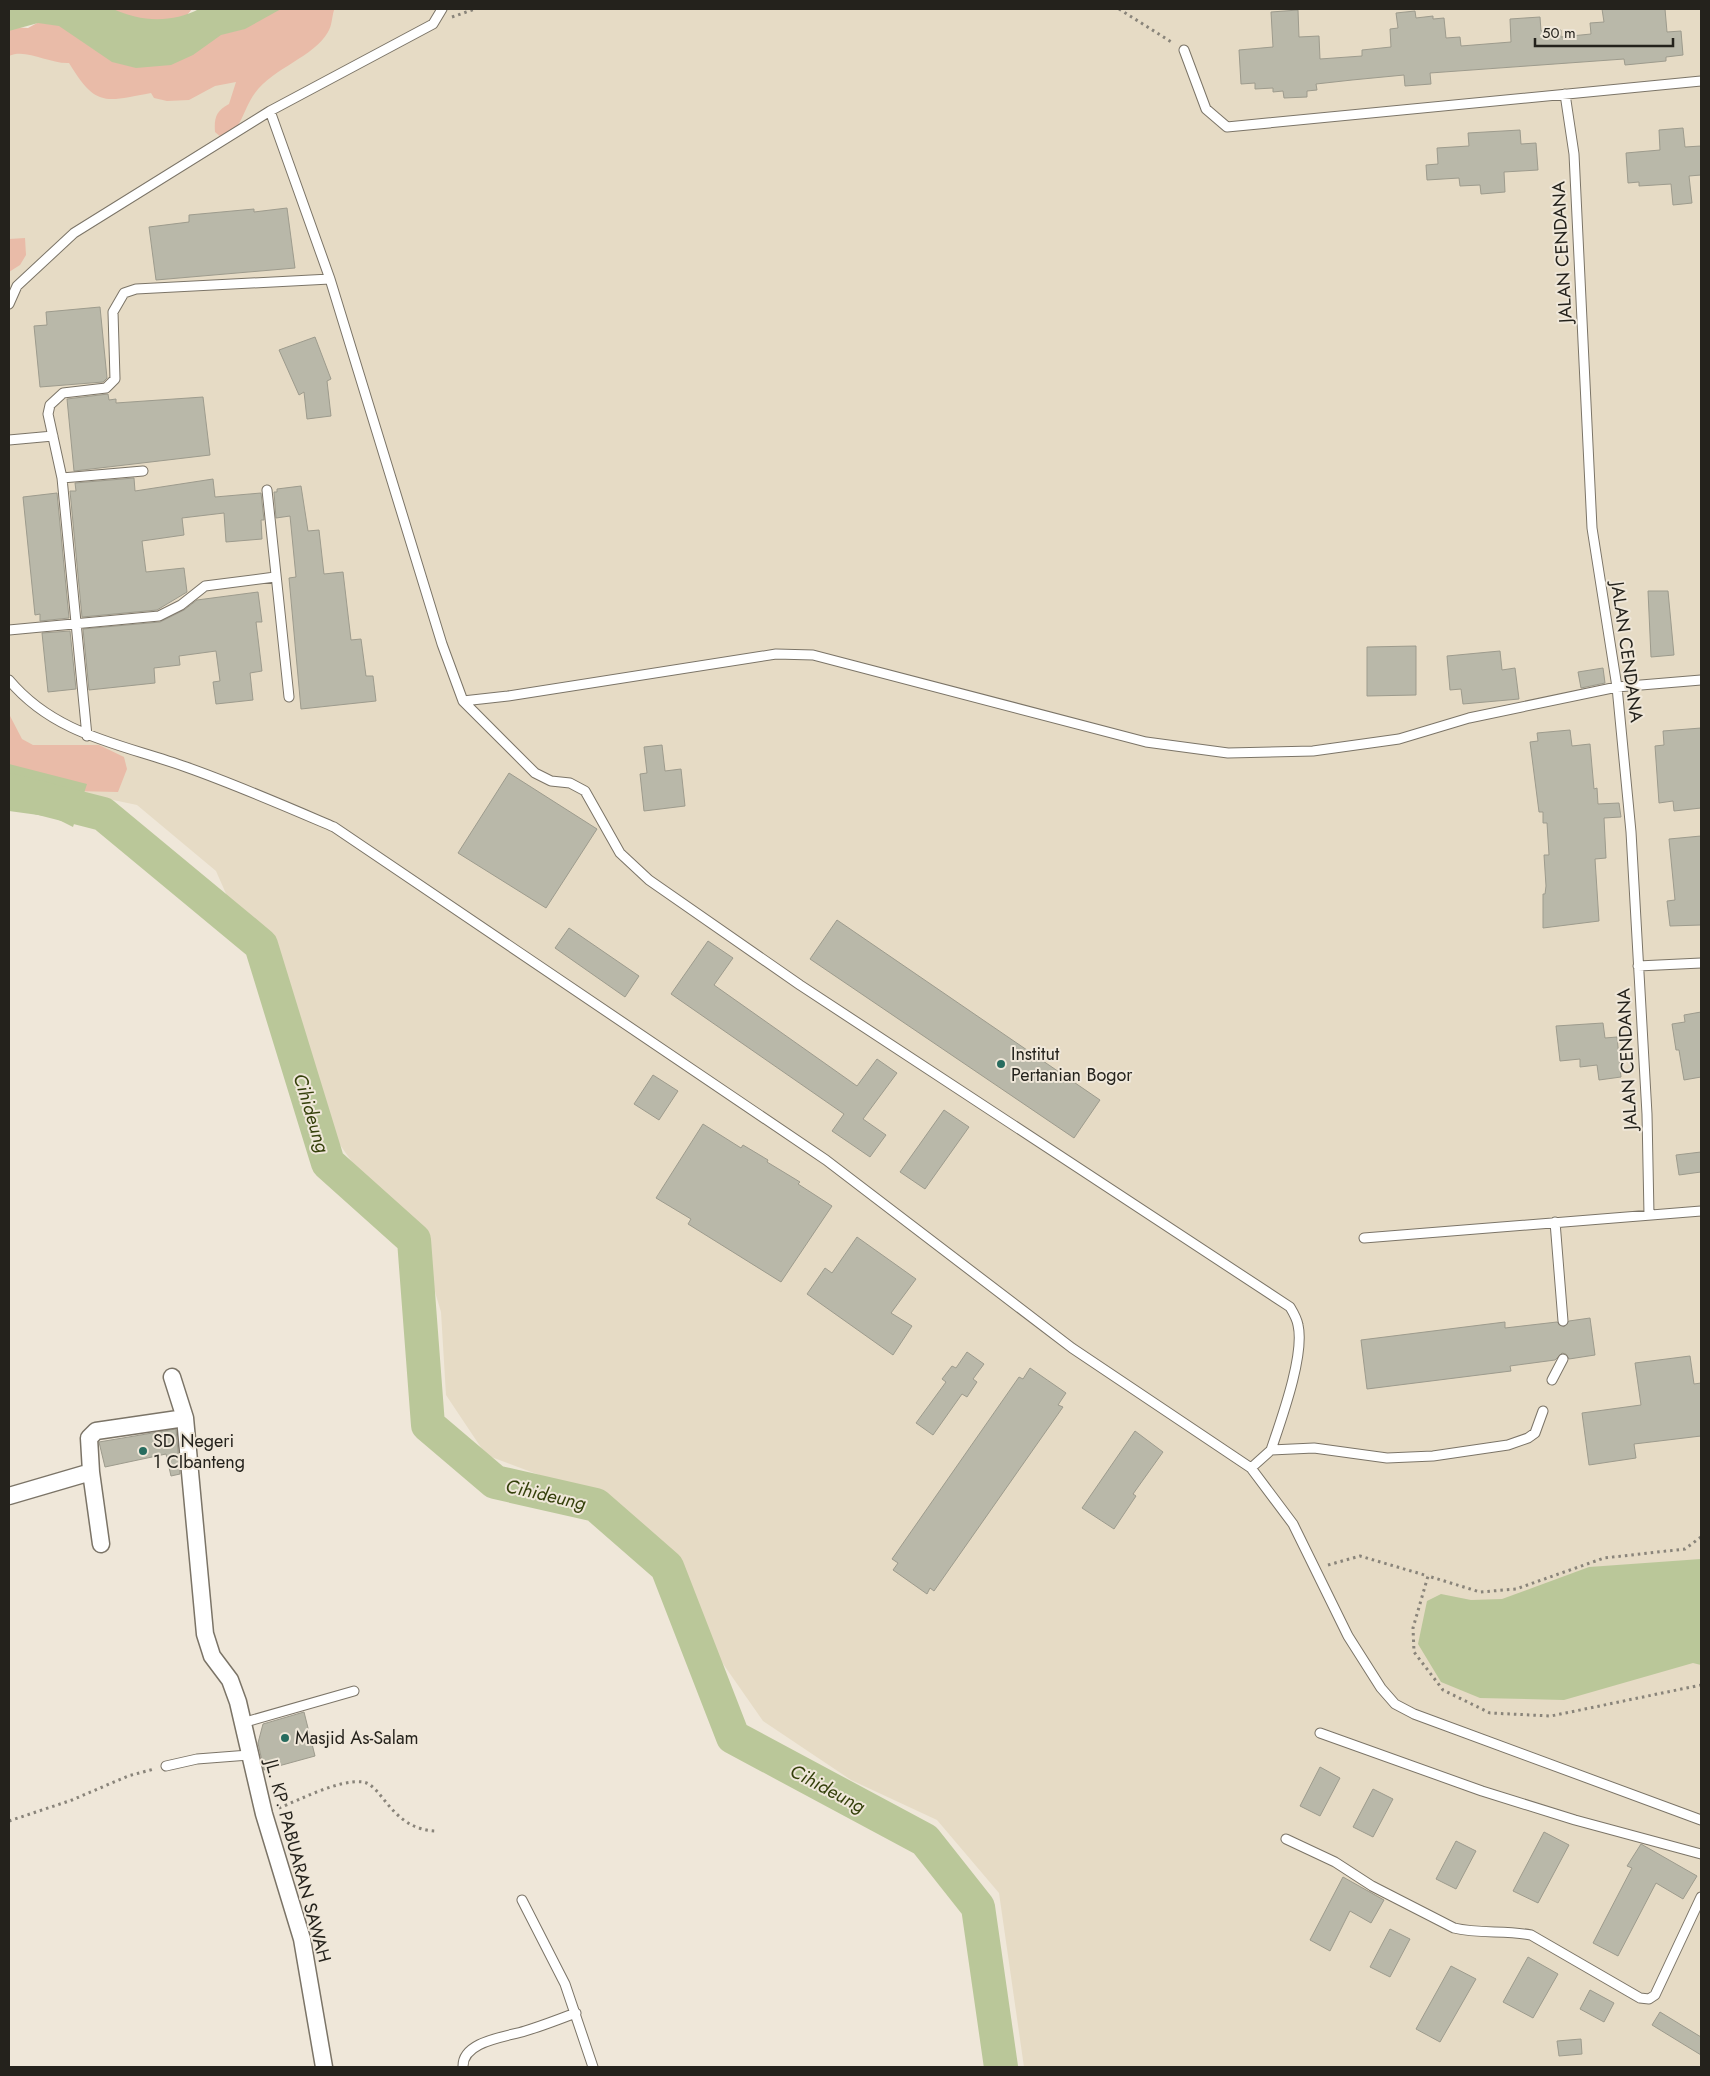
<svg xmlns="http://www.w3.org/2000/svg" width="1710" height="2076" font-family="Jost,sans-serif">
<rect width="100%" height="100%" fill="#efe7d9"/>
<path fill="#e6dbc5" d="M265,9H1701V2067H1024L999,1893L937,1820L851,1780L763,1721L647,1555L590,1494L486,1455L446,1395L441,1312L421,1245L371,1189L331,1132L216,871L137,805L9,778V39Z"/>
<path fill="#e9bba8" d="M80,9H192L187,15L145,27Z
M262,9L334,10C332,16 332,26 328,32C314,57 273,68 255,93C243,109 242,130 223,139L215,132C214,118 216,111 229,104L236,82L215,86L189,100L167,101L154,98L151,93C104,102 96,107 69,63C49,64 26,48 9,56V27L28,28L48,17L95,50Z
M25,238L26,255L20,265L9,272V239Z
M9,714L22,739L33,745H99L124,757L127,769L118,792L74,791L9,773Z"/>
<path fill="#bac799" d="M9,9H113C141,22 172,23 199,9H281L245,29L221,35L193,55L171,65L136,68L112,62L59,26L38,23L9,31Z
M9,764L87,784L73,827L53,817L9,811Z
M1701,1559V1665L1693,1663L1564,1700L1480,1698L1441,1682L1418,1644L1427,1601L1441,1594L1471,1600L1502,1599L1589,1567Z"/>
<g fill="none" stroke-linecap="round" stroke-linejoin="round">
<path stroke="#bac799" stroke-width="34" d="M9,790L103,814L261,945L328,1163L414,1240L428,1425L495,1482L596,1505L667,1567L733,1737L925,1840L978,1907L1001,2067"/>
</g>
<path fill="#b9b8a9" stroke="#9d9b8d" d="M1602,9H1665L1667,32L1681,31L1683,55L1666,57V61L1625,65L1624,59L1430,73L1431,84L1405,86L1404,75L1352,80L1316,84L1317,90L1307,91V97L1284,98L1283,91L1273,92V88L1255,89V83L1241,84L1239,50L1273,47L1271,12L1298,10L1299,37L1319,36L1320,59L1362,56V50L1391,47L1390,29L1398,28L1396,13L1415,11L1416,18L1433,16V19L1444,18L1446,38L1460,37L1461,46L1511,42L1510,19L1540,17L1541,31L1561,30V37L1591,34L1590,23L1604,22Z
M1683,128L1685,147L1701,146V175L1689,176L1692,203L1673,205L1671,184L1639,186V182L1628,183L1626,153L1660,150L1659,130Z
M1520,130L1521,144L1536,143L1538,170L1504,172L1505,192L1481,194L1480,185L1460,186L1459,178L1427,180L1426,165L1438,164L1437,148L1469,146L1468,133Z
M287,208L295,268L156,280L149,227L189,222V215L254,209V212Z
M100,307L107,378L103,382L40,387L34,326L47,325L46,312Z
M315,337L331,379L327,381L331,416L307,419L304,392L299,395L279,350Z
M108,394L109,400L116,399V403L203,397L210,455L74,471L67,399Z
M134,478L135,491L213,479L215,497L261,493L264,520H261L262,539L226,542L224,513L182,518L184,535L142,541L146,572L184,568L187,592L157,610L82,617L70,491H76L75,483Z
M301,486L308,531L319,530L324,574L343,572L351,640L361,639L366,676H373L376,701L301,709L289,578L296,577L290,516L276,518L274,492H277V489Z
M57,493L69,618L40,621V614L35,615L23,497Z
M1648,591H1668L1674,655L1651,657Z
M258,592L262,622H256L262,671L250,673L253,700L216,704L213,682L220,681L216,651L179,656L180,665L154,668L155,683L89,690L83,629L160,622L184,610L197,600Z
M70,631L76,689L48,692L42,633Z
M1416,646V695L1367,696V647Z
M1500,651L1502,670L1515,668L1519,699L1463,704L1461,689L1450,690L1447,656Z
M1603,668L1605,683L1581,688L1578,672Z
M1701,728V808L1674,811L1673,801L1659,803L1655,746L1664,745L1663,731Z
M1570,730L1572,746L1590,744L1594,789L1597,788L1598,804L1619,803L1621,817L1604,818L1606,858L1595,859L1599,921L1543,928V894H1545L1546,886L1544,855H1549L1547,823H1543V812H1539L1530,742L1538,741L1537,733Z
M662,745L665,771L681,769L685,806L644,811L640,774L647,773L644,747Z
M509,773L597,829L546,908L458,853Z
M1701,836V925L1670,926L1667,901L1675,900L1669,839Z
M837,920L1100,1100L1074,1138L810,959Z
M569,928L639,976L625,997L555,948Z
M708,941L733,958L714,985L857,1086L877,1059L897,1073L863,1119L886,1135L870,1157L832,1131L844,1114L671,994Z
M1701,1012V1077L1684,1080L1679,1050H1676L1672,1024L1685,1022L1684,1015Z
M1603,1023L1605,1038L1617,1037L1621,1077L1599,1080L1597,1065L1580,1067V1059L1560,1061L1556,1026Z
M653,1075L678,1091L659,1120L634,1104Z
M944,1110L969,1127L925,1189L900,1172Z
M703,1124L741,1148L743,1145L768,1160L767,1162L800,1182L798,1184L832,1206L781,1282L688,1224L691,1219L656,1198Z
M1701,1152V1172L1679,1175L1676,1155Z
M857,1237L916,1279L891,1313L912,1326L893,1355L807,1294L825,1268L832,1273Z
M1590,1318L1595,1355L1569,1359L1566,1354L1562,1353L1555,1360L1510,1366L1511,1371L1367,1389L1361,1340L1505,1322V1328L1557,1322L1564,1327L1569,1321Z
M967,1352L984,1364L973,1379L977,1382L967,1397L962,1394L933,1435L916,1423L946,1382L942,1379L952,1366L956,1368Z
M1690,1356L1694,1384L1701,1383V1436L1634,1444L1636,1458L1589,1465L1582,1413L1641,1405L1635,1363Z
M1030,1368L1066,1393L1058,1405L1063,1407L934,1591L930,1588L927,1594L893,1570L898,1563L892,1559L1019,1377L1023,1379Z
M176,1429L180,1474L171,1476L166,1454L105,1467L99,1442Z
M1135,1431L1163,1452L1133,1494L1136,1496L1114,1529L1082,1508Z
M304,1712L315,1756L264,1770L258,1743L263,1724Z
M1320,1767L1340,1778L1320,1816L1300,1806Z
M1373,1789L1393,1799L1373,1837L1353,1827Z
M1544,1832L1569,1845L1538,1903L1513,1891Z
M1456,1841L1476,1851L1456,1889L1436,1879Z
M1641,1844L1697,1876L1683,1899L1656,1883L1618,1956L1593,1943L1632,1868L1627,1866Z
M1343,1877L1384,1900L1371,1923L1350,1911L1330,1951L1310,1940Z
M1390,1929L1410,1939L1390,1977L1370,1967Z
M1528,1957L1558,1974L1533,2018L1503,2002Z
M1451,1966L1476,1979L1440,2042L1416,2029Z
M1590,1990L1614,2003L1604,2022L1580,2009Z
M1660,2012L1701,2037V2055L1652,2025Z
M1581,2039L1582,2054L1559,2056L1557,2041Z"/>
<g fill="none" stroke-linecap="round" stroke-linejoin="round">
<g stroke="#7b7467" stroke-width="11">
<path id="lane" d="M1184,50L1206,109L1227,127L1701,81
M1565,94L1574,154L1592,528L1617,687L1631,832L1647,1114L1649,1215
M270,111L330,279L442,644L463,701L508,696L776,654L813,655L1146,742L1228,753L1313,751L1399,739L1469,718L1617,687L1701,680
M9,304L17,286L74,233L270,111L433,24L442,9
M9,440L53,436
M143,471L62,478L48,414L50,405L63,393L106,388L115,379L113,312L124,293L136,289L330,279
M62,478L87,736
M267,490L289,697
M9,630L159,616L181,605L205,586L275,577
M9,680C56,736 122,744 186,767C237,785 285,806 334,827L826,1160L1072,1348L1251,1468L1293,1524L1348,1636L1381,1688L1395,1704L1414,1714L1701,1820
M463,701L535,773L551,781L570,783L585,791L620,853L649,880L800,985L1290,1307C1293,1312 1297,1319 1298,1325C1305,1355 1281,1420 1271,1450
M1638,966L1701,963
M1555,1222L1563,1321
M1364,1238L1701,1211
M1552,1380L1563,1359
M1251,1468L1271,1450L1314,1448L1387,1458L1433,1456L1508,1445L1528,1438L1535,1433L1543,1411
M242,1723L354,1691
M1320,1733L1482,1791L1575,1820L1701,1854
M166,1766L197,1759L249,1755
M1286,1839L1335,1862L1372,1886L1454,1928C1479,1934 1505,1930 1531,1935L1640,1998L1649,1999L1655,1995L1701,1897
M522,1900L565,1984L593,2067
M463,2067C462,2041 506,2037 525,2031C542,2026 559,2019 576,2013"/>
</g>
<g stroke="#7b7467" stroke-width="19">
<path id="street" d="M172,1377L185,1418L205,1634L212,1656L230,1680L238,1702L264,1814L302,1939L324,2067
M9,1496L91,1472
M101,1544L91,1472L89,1438L96,1431L185,1418"/>
</g>
<path stroke="#89847a" stroke-width="3" stroke-dasharray="2.5 4" stroke-linecap="butt" d="M1119,9L1173,43
M452,17L475,9
M1701,1537L1685,1549L1604,1558L1516,1589L1480,1592L1428,1576L1413,1628L1414,1652L1443,1690L1490,1713L1551,1716L1701,1685
M1328,1565L1360,1556L1428,1576
M279,1808C301,1799 340,1779 363,1782C383,1785 391,1830 437,1831
M9,1821L72,1800L128,1776L154,1769"/>
<use href="#lane" stroke="#fff" stroke-width="9"/>
<use href="#street" stroke="#fff" stroke-width="16"/>
</g>
<g fill="#276c5f" stroke="#efe7d9" stroke-width="2">
<circle cx="1001" cy="1064" r="5"/>
<circle cx="143" cy="1451" r="5"/>
<circle cx="285" cy="1738" r="5"/>
</g>
<g text-anchor="middle" stroke-width="4" stroke-linejoin="round" paint-order="stroke">
<g font-size="18" fill="#24221c" stroke="#efe7d9">
<text transform="translate(1562 252) rotate(-93)" y="6">JALAN CENDANA</text>
<text transform="translate(1627 652) rotate(82)" y="6">JALAN CENDANA</text>
<text transform="translate(1627 1059) rotate(-93)" y="6">JALAN CENDANA</text>
<text transform="translate(298 1861) rotate(75)" y="6">JL. KP. PABUARAN SAWAH</text>
</g>
<g font-size="18" fill="#24221c" stroke="#efe7d9" text-anchor="start">
<text x="1011" y="1060">Institut<tspan x="1011" dy="21">Pertanian Bogor</tspan></text>
<text x="153" y="1447">SD Negeri<tspan x="153" dy="21">1 CIbanteng</tspan></text>
<text x="295" y="1744">Masjid As-Salam</text>
</g>
<g font-size="19" font-style="italic" fill="#35400b" stroke="#efe7d9">
<text transform="translate(312 1113) rotate(73)" y="7">Cihideung</text>
<text transform="translate(546 1494) rotate(13)" y="7">Cihideung</text>
<text transform="translate(828 1788) rotate(28)" y="7">Cihideung</text>
</g>
</g>
<rect width="1710" height="2076" fill="none" stroke="#24221c" stroke-width="20"/>
<path d="M1535 38v8h138v-8" fill="none" stroke="#24221c" stroke-width="2.5"/>
<text x="1542" y="38" font-size="15" fill="#24221c" stroke="#efe7d9" stroke-width="4" paint-order="stroke">50 m</text>
</svg>
